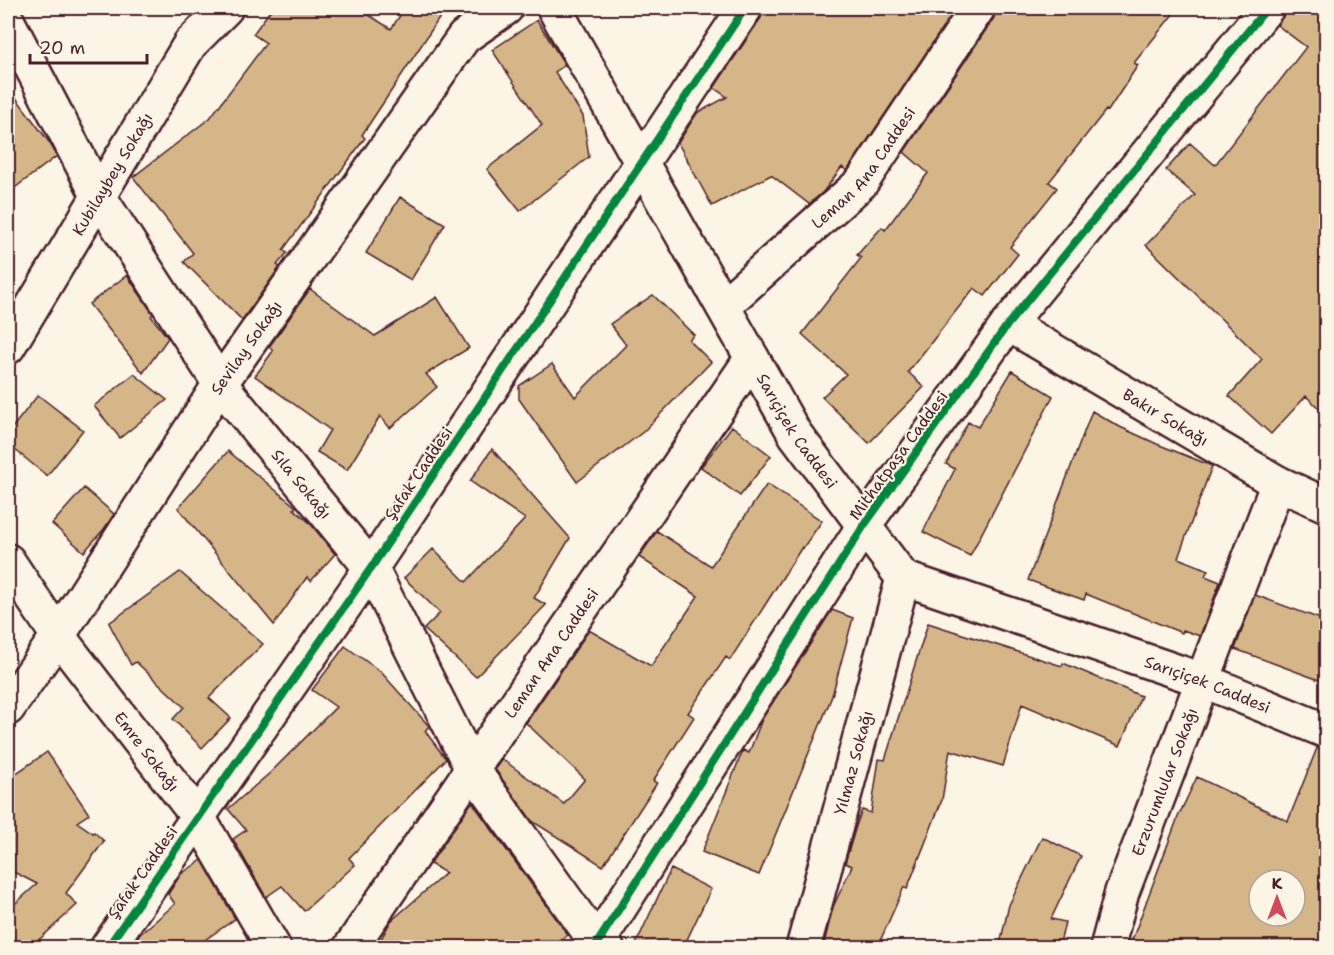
<svg xmlns="http://www.w3.org/2000/svg" width="1334" height="955" font-family="'Shantell Sans',sans-serif">
<rect width="100%" height="100%" fill="#fcf5e5"/>
<filter id="ink" filterUnits="userSpaceOnUse"><feTurbulence type="fractalNoise" baseFrequency=".0167" numOctaves="2"/><feDisplacementMap in="SourceGraphic" scale="12" xChannelSelector="R" yChannelSelector="G"/><feConvolveMatrix kernelMatrix="1 2 1 2 8 2 1 2 1" color-interpolation-filters="sRGB"/></filter>
<g filter="url(#ink)">
<path fill="#d5b688" stroke="#4a1f2b" stroke-width="1.5" fill-rule="evenodd" d="M272,8H358L391,29L405,8H446L362,135L365,138L283,250L287,253L277,265L280,267L242,320L184,262L193,253L133,177L210,118L266,43L253,34Z
M765,8H956L847,171L842,167L823,192L809,204L771,175L712,206L678,143L697,113L727,97L714,88L761,18Z
M996,8H1178L1134,63L1138,65L1108,111L1106,110L1049,182L1057,188L1010,247L1018,254L985,296L974,288L908,372L924,387L869,443L822,397L846,374L802,334L861,258L857,255L882,227L885,230L928,173L904,152L994,18Z
M1285,8H1326V415L1306,396L1271,434L1229,396L1262,359L1146,245L1195,195L1166,170L1190,143L1215,165L1306,47L1277,25L1285,12Z
M537,20L565,65L555,72L583,116L589,157L520,211L487,169L542,125L492,50Z
M8,87L49,142L57,156L8,193Z
M400,197L445,224L411,280L366,253Z
M127,275L153,314L151,316L168,338L143,373L89,304Z
M310,289L375,336L437,297L469,348L426,374L437,387L390,428L380,416L347,470L317,452L330,430L255,376L273,351L269,347Z
M653,295L694,335L689,340L711,362L643,432L577,482L519,399V386L552,364L575,397L626,345L610,324Z
M1012,371L1053,396L970,556L923,532L955,469L946,464L968,422L978,427Z
M134,374L167,400L120,438L94,406Z
M38,395L83,430L47,476L8,444V433Z
M1092,411L1120,427L1157,444L1212,466L1178,558L1208,570L1205,576L1220,582L1200,636L1183,630L1182,633L1086,594L1084,600L1028,580Z
M732,426L771,456L740,496L701,467Z
M492,449L570,538L534,598L546,605L476,677L424,629L440,613L404,578L433,549L466,582L525,519L470,481Z
M228,451L296,507L294,509L310,523L335,554L311,581L307,577L274,625L178,508Z
M767,484L822,521L803,548L802,547L730,660L726,657L688,713L694,717L653,781L657,783L603,866L532,821L495,769L502,759L564,804L585,779L526,723L589,630L651,666L698,596L639,557L657,531L711,566Z
M84,488L114,514L104,529L84,552L52,524Z
M180,572L263,644L209,698L231,718L202,748L173,719L184,707L136,662L131,665L109,623Z
M1255,595L1326,621V661L1319,680L1235,649Z
M832,610L853,618L832,696L759,875L702,852L743,750L749,753L762,719Z
M928,623L1062,666L1063,663L1141,696L1120,746L1022,704L1003,766L950,750L942,800L907,889L904,887L877,948H823L833,907L852,866L845,863L856,826L862,810L871,813L879,759L885,760Z
M345,646L381,672L429,726L425,731L446,759L349,858L355,865L304,911L282,886L266,897L233,839L246,830L228,809L271,772L336,707L312,690Z
M1317,748L1326,749V948H1129L1178,817L1197,777L1288,821ZM1259,880H1295V916H1259Z
M47,752L89,814L77,822L93,833L94,832L104,841L66,893L77,905L30,948H16L8,938V910L37,884L8,869V779Z
M472,802L568,935L550,948H376L391,921L446,873L430,864Z
M1042,837L1081,856L1051,919L1065,922L1059,948H999L1009,905Z
M202,860L235,919L193,948H130L138,936L175,904L168,894L181,874Z
M671,869L711,889L683,948H634Z"/>
<g fill="none" stroke-linecap="round" stroke-linejoin="round">
<g stroke="#4a1f2b" stroke-width="38">
<g id="minor">
<path id="s1" d="M554,8L795,434L903,578L1202,680L1326,731"/>
<path id="s2" d="M8,22L98,195L220,384L371,568L472,769L597,943L607,948"/>
<path id="s3" d="M723,306L861,183L978,8"/>
<path id="s4" d="M1008,324L1278,483L1326,505"/>
<path id="s5" d="M8,347L190,44L226,8"/>
<path id="s6" d="M8,561L58,636L198,817L274,948"/>
<path id="s7" d="M8,708L58,636L220,384L464,37L506,8"/>
<path d="M107,948L371,568L745,8"/>
<path id="s8" d="M350,948L752,358"/>
<path d="M594,948L863,527L1008,324L1267,8"/>
<path id="s9" d="M803,948L903,578"/>
<path id="s10" d="M1107,948L1122,892L1278,483"/>
</g>
</g>
<use href="#minor" stroke="#fcf5e5" stroke-width="33"/>
<g stroke="#fcf5e5" stroke-width="11">
<path id="cycleway" d="M107,948L371,568L745,8
M594,948L863,527L1008,324L1267,8"/>
</g>
<use href="#cycleway" stroke="#00873e" stroke-width="8"/>
</g>
</g>
<g text-anchor="middle" stroke-width="4.5" stroke-linejoin="round" paint-order="stroke">
<g font-size="16" fill="#4a1f2b" stroke="#fcf5e5">
<text dy="6" stroke="none"><textPath href="#s3" startOffset="198">Leman Ana Caddesi</textPath></text>
<text dy="6" stroke="none"><textPath href="#s5" startOffset="202">Kubilaybey Sokağı</textPath></text>
<text dy="6" stroke="none"><textPath href="#s7" startOffset="432">Sevilay Sokağı</textPath></text>
<text dy="6" stroke="none"><textPath href="#s4" startOffset="183">Bakır Sokağı</textPath></text>
<text dy="6" stroke="none"><textPath href="#s1" startOffset="488">Sarıçiçek Caddesi</textPath></text>
<text transform="translate(898 455) rotate(-54)" y="6">Mithatpaşa Caddesi</text>
<text transform="translate(418 473) rotate(-56)" y="6">Şafak Caddesi</text>
<text dy="6" stroke="none"><textPath href="#s2" startOffset="549">Sıla Sokağı</textPath></text>
<text dy="6" stroke="none"><textPath href="#s8" startOffset="357">Leman Ana Caddesi</textPath></text>
<text dy="6" stroke="none"><textPath href="#s1" startOffset="992">Sarıçiçek Caddesi</textPath></text>
<text dy="6" stroke="none"><textPath href="#s6" startOffset="236">Emre Sokağı</textPath></text>
<text dy="6" stroke="none"><textPath href="#s9" startOffset="192">Yılmaz Sokağı</textPath></text>
<text dy="6" stroke="none"><textPath href="#s10" startOffset="176">Erzurumlular Sokağı</textPath></text>
<text transform="translate(142 872) rotate(-55)" y="6">Şafak Caddesi</text>
</g>
</g>
<rect width="1334" height="955" fill="none" stroke="#fcf5e5" stroke-width="30"/>
<rect x="15" y="15" width="1304" height="925" fill="none" stroke="#4a1f2b" stroke-width="2" filter="url(#ink)"/>
<g transform="translate(1277 898)"><circle r="28" fill="#fcf5e5" stroke="#b59f9b" stroke-width="1.5"/>
<path d="M0-4.5L10 22L0 15L-10 22Z" fill="#d1495b"/>
<text y="-9" font-size="16" font-weight="bold" text-anchor="middle" fill="#4a1f2b">K</text>
</g>
<path d="M30 54v9h117v-9" fill="none" stroke="#4a1f2b" stroke-width="3"/>
<text x="39" y="54" font-size="18" fill="#4a1f2b" stroke="#fcf5e5" stroke-width="4.5" paint-order="stroke">20 m</text>
</svg>
